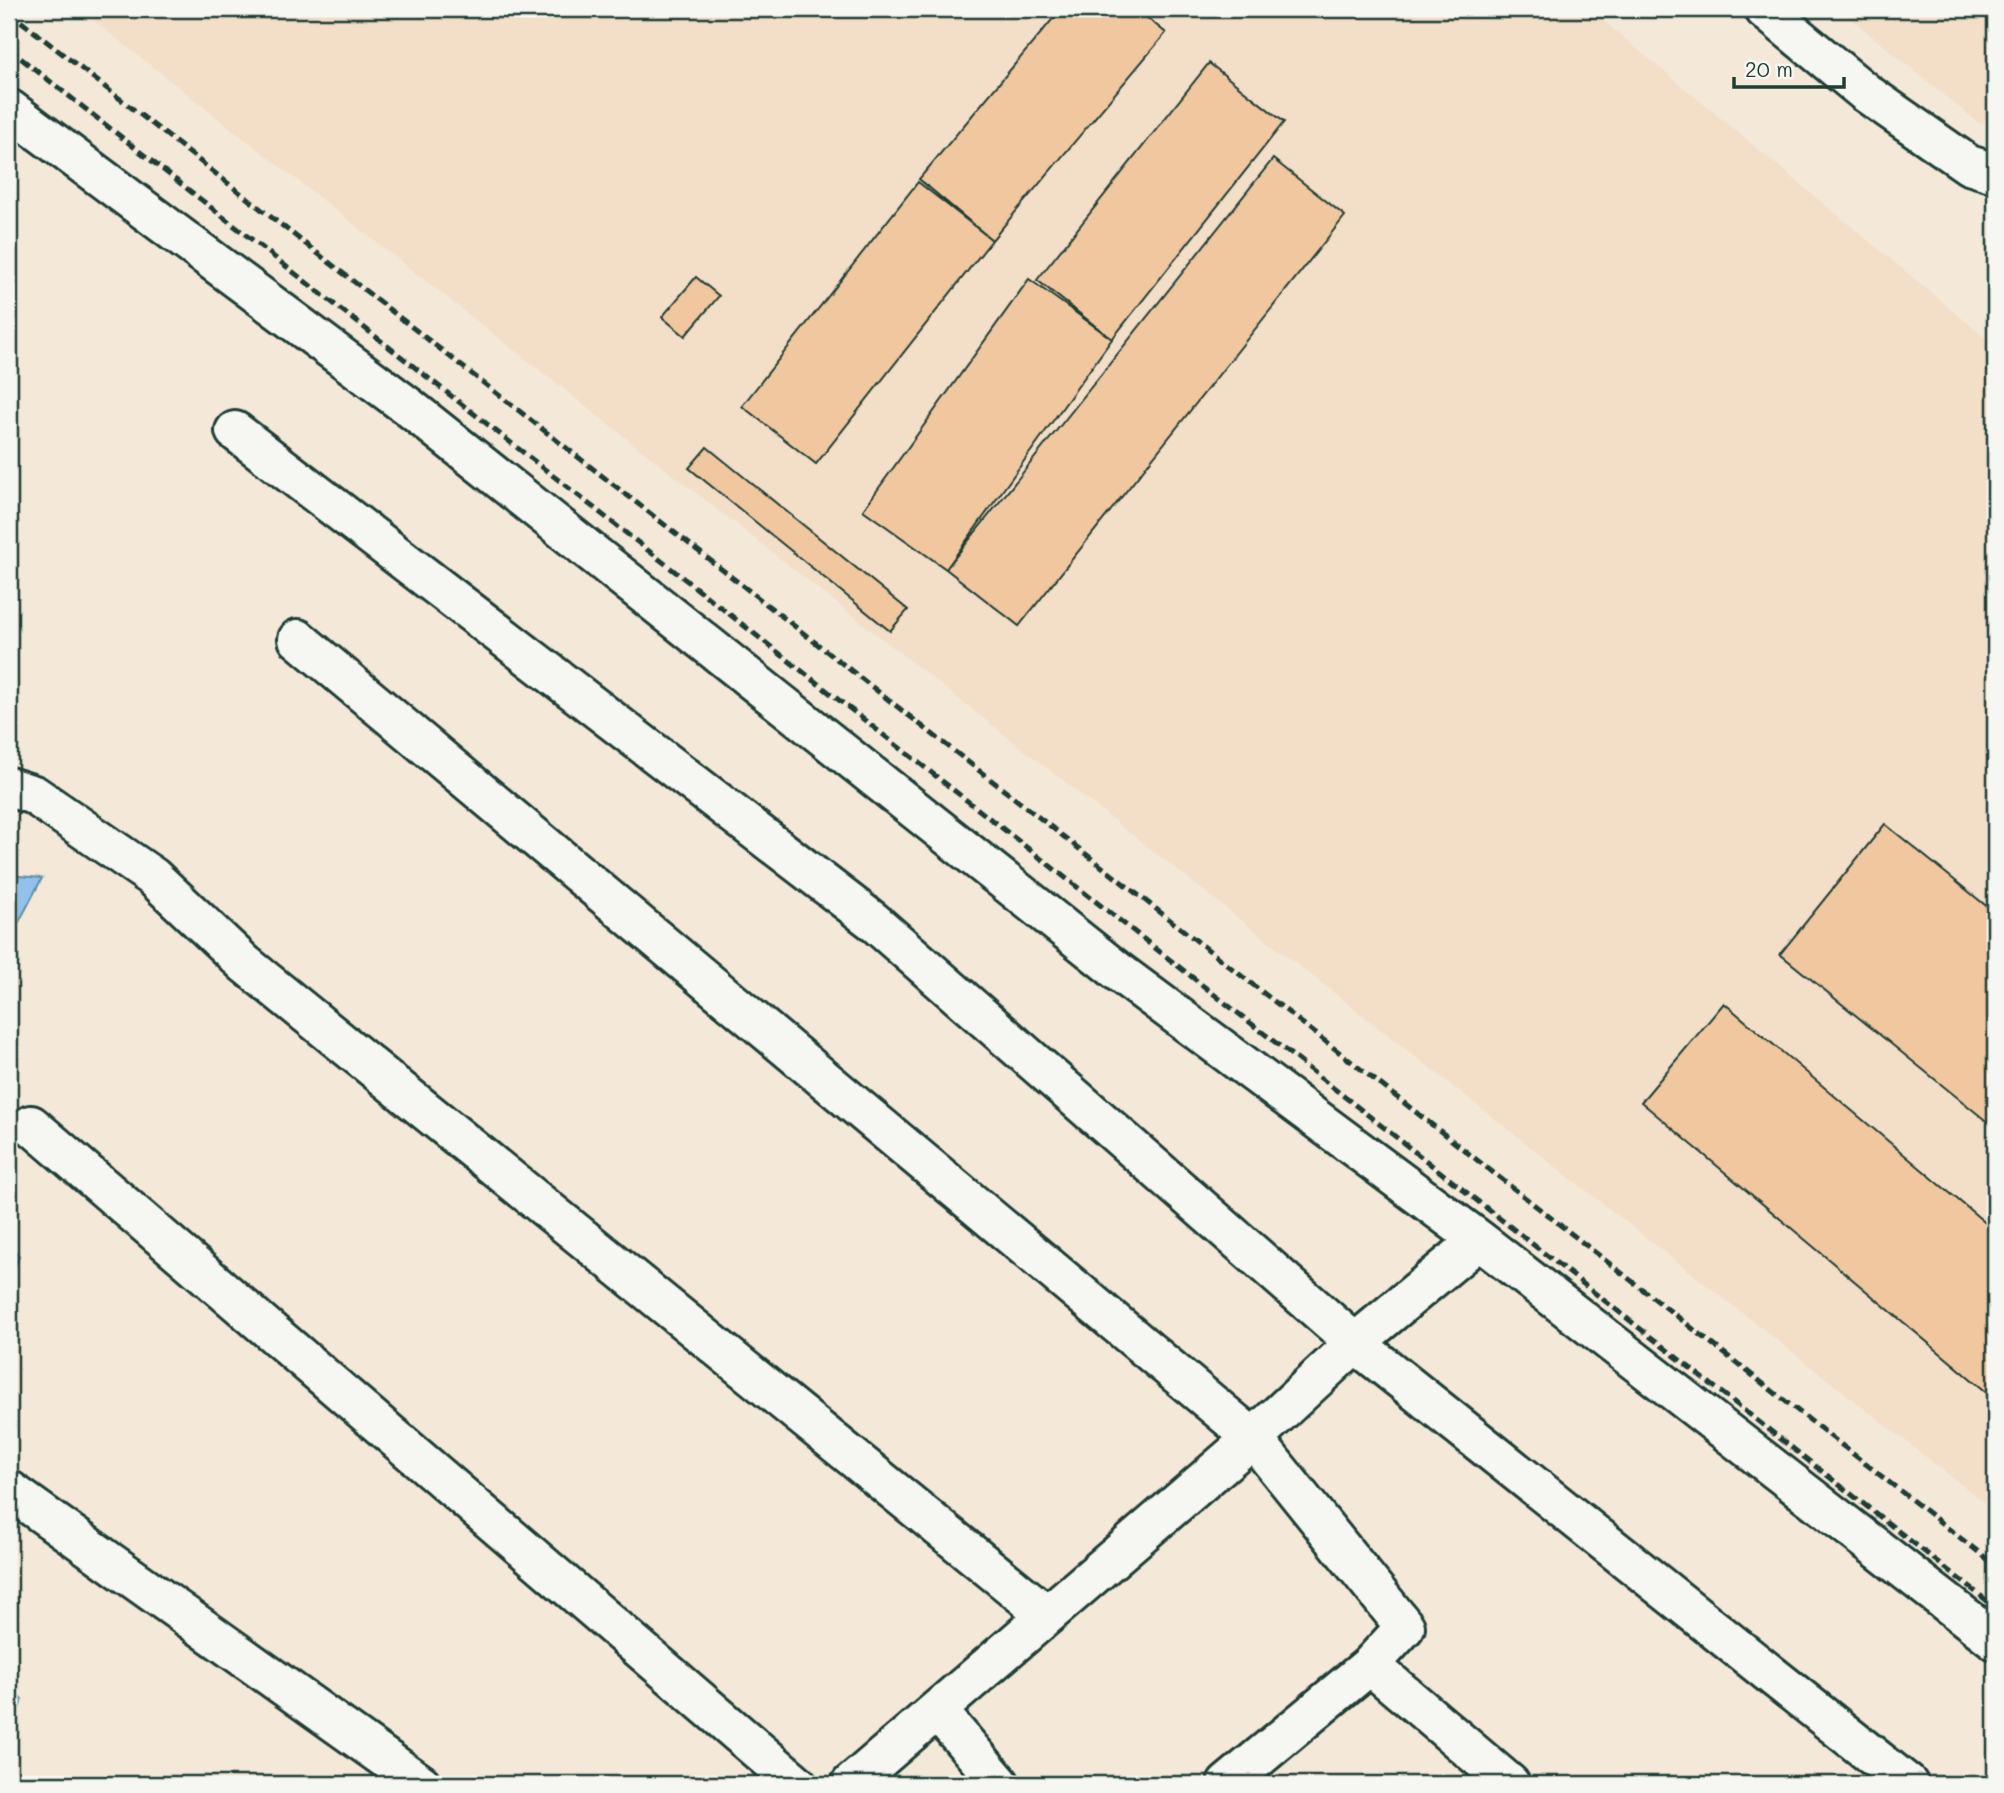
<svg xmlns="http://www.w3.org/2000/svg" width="2004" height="1793" font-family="Mali,sans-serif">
<rect width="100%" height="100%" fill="#f4e8d9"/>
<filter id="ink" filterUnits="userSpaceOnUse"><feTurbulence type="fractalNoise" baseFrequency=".0143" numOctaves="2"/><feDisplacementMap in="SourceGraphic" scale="14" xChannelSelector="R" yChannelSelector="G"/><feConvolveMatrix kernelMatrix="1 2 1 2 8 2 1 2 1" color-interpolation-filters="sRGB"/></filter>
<g filter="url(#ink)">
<path fill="#f3dec8" d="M79,9H1589L1988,340L1995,333V1511Z
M1839,9H1995V107L1981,125Z"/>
<path fill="#91c1ec" stroke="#638ca2" stroke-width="2" d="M9,875L42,878L9,941Z
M9,1243L19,1256L9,1284Z
M9,1687L22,1699L11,1736H9Z"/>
<path fill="#f1c7a0" stroke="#1f3d34" stroke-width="2" d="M1061,9H1136L1166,33L992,240L919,179Z
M1209,63L1284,122L1112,339L1037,280Z
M1273,159L1345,216L1019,626L946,569Z
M918,182L992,240L816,464L742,406Z
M696,277L719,296L685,336L662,317Z
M1029,279L1112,339L946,569L863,510Z
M707,447L908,610L890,631L689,468Z
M1885,824L1995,913V1128L1780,954Z
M1724,1003L1995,1231V1399L1641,1102Z"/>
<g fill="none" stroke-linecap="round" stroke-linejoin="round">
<g stroke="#1f3d34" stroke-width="44">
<path id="minor" d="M1764,9L1866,93L1969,165L1995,173
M9,109L410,408L1120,973L1479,1240L1995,1640
M235,431L873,921L1355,1343L1908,1784
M298,639L1253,1438L1405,1627L1370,1665
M9,787L34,795L153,877L245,964L1047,1615
M31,1125L797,1784
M9,1490L421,1784
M938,1711L1000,1784
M851,1784L1253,1438L1355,1343L1479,1240
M1227,1784L1370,1665L1510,1784"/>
</g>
<use href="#minor" stroke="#f6f6f2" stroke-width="38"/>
<path stroke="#1f3d34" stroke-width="5" stroke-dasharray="10 5" stroke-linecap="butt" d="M9,12L1995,1565
M9,49L1995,1607"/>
</g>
</g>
<rect width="2004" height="1793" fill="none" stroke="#f6f6f2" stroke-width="35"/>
<rect x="18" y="18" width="1969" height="1758" fill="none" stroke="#1f3d34" stroke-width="2.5" filter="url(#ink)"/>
<path d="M1734 77v10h110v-10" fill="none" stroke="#1f3d34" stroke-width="3.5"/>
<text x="1745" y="77" font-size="21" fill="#1f3d34" stroke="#f6f6f2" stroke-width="5" paint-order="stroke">20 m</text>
</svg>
